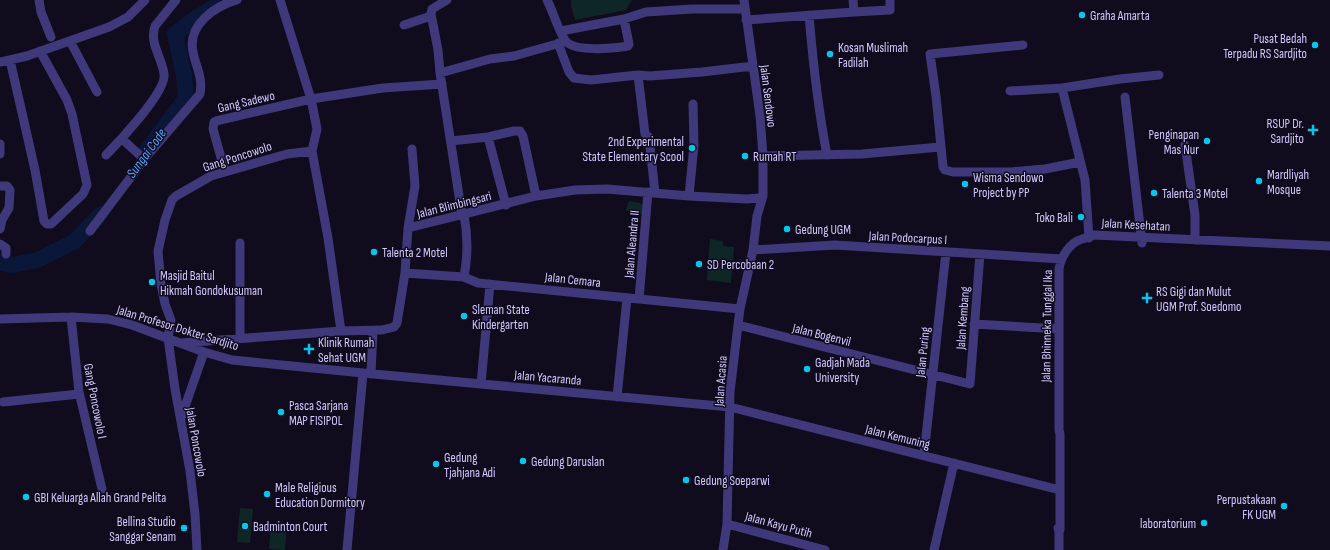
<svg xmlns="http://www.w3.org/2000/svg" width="1330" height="550" font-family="'Sofia Sans Condensed',sans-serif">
<rect width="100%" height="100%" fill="#100c1d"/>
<path fill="#0f2626" d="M571,0H632L626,10L575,20L571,6Z
M630,201L640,203L642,205V214H635V212L626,211L628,203Z
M710,239L723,241V246L734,247L731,283L707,280Z
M240,508L253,509L250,543L237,542Z
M271,524L287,525L285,550L269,549Z"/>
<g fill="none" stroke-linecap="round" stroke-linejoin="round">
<path stroke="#0a1738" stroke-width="16" d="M145,153L186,98L184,75L175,34L196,18L221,3
M0,263L13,265L38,260L75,241L101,214"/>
<path stroke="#3f387b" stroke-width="9" d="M39,0L41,12L51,37
M280,0L311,99L317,129L312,151L328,238L341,331
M447,0L432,9L431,14L438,50L440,73L462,215
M547,0C554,13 557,28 565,40C573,53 615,48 628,46L629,44L624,19
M853,0L854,12
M809,15C813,63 818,109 827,155
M746,20L854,12L890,10V0
M404,25L431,16
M561,31L624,19L646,12L692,9H745
M70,41L97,92
M558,43L569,72L574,78L591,80L638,75L650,76L702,72L753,66
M1023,45L930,54L936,96L943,167L945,170L953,172H1011L1045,169L1080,162
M10,60L35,170L44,221L47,224H51L83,194L87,185L72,114L67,100L40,51
M0,62L27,56L109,27L128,17L145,0
M440,73L490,59L514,56L564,42
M638,75L645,134L649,137L655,193
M1062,88L1085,180L1089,238
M1010,91L1062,88L1120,79L1159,75
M1125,97L1142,243
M488,137L506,205
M122,139L144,159
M451,141L488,137L514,131H520L523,136L536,196
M0,144V154
M1185,145L1195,215V240
M106,155C118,143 167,91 164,74C162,58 149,43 155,26L176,0
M763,156L862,154L940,147
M225,172L213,129L214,122L216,121L311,99L383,88L442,84
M0,186H7L10,190L9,208L2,220L0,229
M689,196L694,145L693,104
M408,228L415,186L412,149
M90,231L146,157L200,94C203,76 196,68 193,52C187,25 215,6 237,0
M240,243V338
M0,244L6,248V254
M753,250L835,245L1062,259
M405,273L464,277L478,283L740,309
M464,277C468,256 468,236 464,215
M639,299L648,192
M71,317L79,392L102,489
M0,319L71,317L108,319L132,325L204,352L232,360L363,373L347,550
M974,324L1059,329
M738,325L970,384L980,254
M181,343L341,331L382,330L394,327L397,323L405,273L408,228L536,196L575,190L607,189L689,196L747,199L759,198L763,196
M363,373L730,407L1060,490
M371,374L373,331
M481,384L490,284
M617,397L627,298
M3,402L79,394
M181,418L204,352
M924,455L946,252
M727,524L825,550
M1058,528L1059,532V550
M1059,532L1060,530V434L1059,430V269C1061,257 1069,243 1082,239C1086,238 1089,238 1094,235L1330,246
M197,550L195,514L190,471L175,389L168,338L171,320L165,304L161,284L158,251L165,220L172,200L176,196L211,176L287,154L312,151
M723,550L727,524L730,392L738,325L740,309L753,250L757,216L763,196V156L760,116L744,0
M934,550L954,463"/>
</g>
<g fill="#06c6ed" stroke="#100c1d" stroke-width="1.5">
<circle cx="1082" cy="15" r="4"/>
<circle cx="1315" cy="45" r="4"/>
<circle cx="830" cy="54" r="4"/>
<path d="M1311 124h4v4h4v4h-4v4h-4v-4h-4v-4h4z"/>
<circle cx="1207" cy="141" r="4"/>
<circle cx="692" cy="148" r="4"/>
<circle cx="745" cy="156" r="4"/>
<circle cx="1259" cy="181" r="4"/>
<circle cx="965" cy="184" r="4"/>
<circle cx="1154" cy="193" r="4"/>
<circle cx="1081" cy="217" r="4"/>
<circle cx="787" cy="229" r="4"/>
<circle cx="374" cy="252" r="4"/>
<circle cx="699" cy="264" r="4"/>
<circle cx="152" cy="282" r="4"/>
<path d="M1145 292h4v4h4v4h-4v4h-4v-4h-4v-4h4z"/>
<circle cx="464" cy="316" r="4"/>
<path d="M307 343h4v4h4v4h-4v4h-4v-4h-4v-4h4z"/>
<circle cx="807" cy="369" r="4"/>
<circle cx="281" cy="412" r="4"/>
<circle cx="523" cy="461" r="4"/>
<circle cx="436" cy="464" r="4"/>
<circle cx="686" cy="480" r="4"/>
<circle cx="267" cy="494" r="4"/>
<circle cx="26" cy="497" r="4"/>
<circle cx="1284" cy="506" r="4"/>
<circle cx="1204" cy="523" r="4"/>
<circle cx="245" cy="526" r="4"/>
<circle cx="184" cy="528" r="4"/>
</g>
<g text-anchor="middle" stroke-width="3" stroke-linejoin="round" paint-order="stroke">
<g font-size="13" fill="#d2c9fe" stroke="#100c1d" text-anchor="start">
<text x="1090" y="20">Graha Amarta</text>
<text x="1307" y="43" text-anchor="end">Pusat Bedah<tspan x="1307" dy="15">Terpadu RS Sardjito</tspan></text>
<text x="838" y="52">Kosan Muslimah<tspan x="838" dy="15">Fadilah</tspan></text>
<text x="1304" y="128" text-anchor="end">RSUP Dr.<tspan x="1304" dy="15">Sardjito</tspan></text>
<text x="1199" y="139" text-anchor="end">Penginapan<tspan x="1199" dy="15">Mas Nur</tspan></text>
<text x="684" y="146" text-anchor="end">2nd Experimental<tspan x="684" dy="15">State Elementary Scool</tspan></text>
<text x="753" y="161">Rumah RT</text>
<text x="1267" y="179">Mardliyah<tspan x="1267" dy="15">Mosque</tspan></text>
<text x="973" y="182">Wisma Sendowo<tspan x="973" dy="15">Project by PP</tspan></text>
<text x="1162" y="198">Talenta 3 Motel</text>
<text x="1073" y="222" text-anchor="end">Toko Bali</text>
<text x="795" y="234">Gedung UGM</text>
<text x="382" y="257">Talenta 2 Motel</text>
<text x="707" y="269">SD Percobaan 2</text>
<text x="160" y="280">Masjid Baitul<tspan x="160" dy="15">Hikmah Gondokusuman</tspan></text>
<text x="1156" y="296">RS Gigi dan Mulut<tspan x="1156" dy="15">UGM Prof. Soedomo</tspan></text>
<text x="472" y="314">Sleman State<tspan x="472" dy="15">Kindergarten</tspan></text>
<text x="318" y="347">Klinik Rumah<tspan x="318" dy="15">Sehat UGM</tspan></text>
<text x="815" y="367">Gadjah Mada<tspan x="815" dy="15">University</tspan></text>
<text x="289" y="410">Pasca Sarjana<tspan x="289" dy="15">MAP FISIPOL</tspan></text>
<text x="444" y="462">Gedung<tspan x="444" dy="15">Tjahjana Adi</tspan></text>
<text x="531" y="466">Gedung Daruslan</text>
<text x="694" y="485">Gedung Soeparwi</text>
<text x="275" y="492">Male Religious<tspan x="275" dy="15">Education Dormitory</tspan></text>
<text x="34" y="502">GBI Keluarga Allah Grand Pelita</text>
<text x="1276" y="504" text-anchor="end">Perpustakaan<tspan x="1276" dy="15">FK UGM</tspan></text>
<text x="176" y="526" text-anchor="end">Bellina Studio<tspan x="176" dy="15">Sanggar Senam</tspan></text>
<text x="1196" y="528" text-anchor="end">laboratorium</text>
<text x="253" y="531">Badminton Court</text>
</g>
<g font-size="13" fill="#d2c9fe" stroke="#100c1d">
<text transform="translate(769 96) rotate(83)" y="5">Jalan Sendowo</text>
<text transform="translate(246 101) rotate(-13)" y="5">Gang Sadewo</text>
<text transform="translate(237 156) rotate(-18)" y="5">Gang Poncowolo</text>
<text transform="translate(454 204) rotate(-14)" y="5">Jalan Blimbingsari</text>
<text transform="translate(1136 224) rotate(3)" y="5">Jalan Kesehatan</text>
<text transform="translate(908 237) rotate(3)" y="5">Jalan Podocarpus I</text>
<text transform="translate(631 244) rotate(-85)" y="5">Jalan Aleandra II</text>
<text transform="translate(573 279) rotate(6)" y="5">Jalan Cemara</text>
<text transform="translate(962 318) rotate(-86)" y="5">Jalan Kembang</text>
<text transform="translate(1046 326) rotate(-89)" y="5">Jalan Bhinneka Tunggal Ika</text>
<text transform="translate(178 327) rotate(17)" y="5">Jalan Profesor Dokter Sardjito</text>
<text transform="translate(822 334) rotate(14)" y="5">Jalan Bogenvil</text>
<text transform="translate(922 352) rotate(-84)" y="5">Jalan Puring</text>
<text transform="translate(548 377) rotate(5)" y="5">Jalan Yacaranda</text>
<text transform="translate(720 381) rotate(-86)" y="5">Jalan Acasia</text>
<text transform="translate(96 401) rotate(79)" y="5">Gang Poncowolo I</text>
<text transform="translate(898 436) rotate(14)" y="5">Jalan Kemuning</text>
<text transform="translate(197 442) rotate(80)" y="5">Jalan Poncowolo</text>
<text transform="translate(779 524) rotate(15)" y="5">Jalan Kayu Putih</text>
</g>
<g font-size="14" font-style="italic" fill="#5aa5fb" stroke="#100c1d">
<text transform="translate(146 153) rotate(-54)" y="5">Sungai Code</text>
</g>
</g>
</svg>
